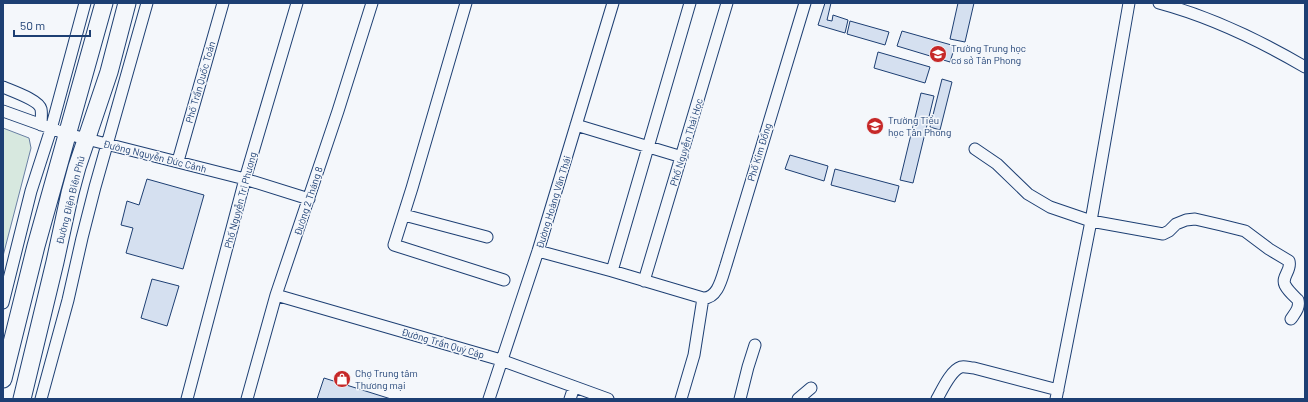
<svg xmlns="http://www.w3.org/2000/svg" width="1308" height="402" font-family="Barlow,sans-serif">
<rect width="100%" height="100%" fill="#f4f7fb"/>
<path fill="#d7e8df" stroke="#687fa3" d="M3,128L29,138L31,148L3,256Z"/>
<path fill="#d5e0f0" stroke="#1d3f73" d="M825,3H831L827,20L832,21L833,15L848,20L845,33L818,25Z
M958,3H974L965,42L950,39Z
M850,21L889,32L885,45L847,34Z
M902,31L955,46L950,62L897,46Z
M878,52L930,67L925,83L874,68Z
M942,79L952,82L940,130L930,127Z
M921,93L934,96L913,183L900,180Z
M790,155L828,166L824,181L785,169Z
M835,169L899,186L895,202L831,185Z
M147,179L204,195L183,269L126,253L133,228L121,225L127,201L139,205Z
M152,279L179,286L167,326L141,318Z
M324,378L391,399H317Z"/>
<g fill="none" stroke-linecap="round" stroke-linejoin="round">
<g stroke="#1d3f73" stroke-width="13">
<path id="minor" d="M466,3L412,188L394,245L504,280
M1159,3C1211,17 1259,40 1305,67
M3,87C12,91 39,100 41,109C42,114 41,120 41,125
M3,111L67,134L245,179L309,199
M576,125L682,157
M975,149L997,164L1028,194L1050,207L1091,221L1163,234L1169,231L1176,224L1186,220L1195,219L1221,225L1245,231L1269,249L1289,261C1292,270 1281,277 1285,285C1288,291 1294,296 1298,300C1300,308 1295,313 1291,319
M178,161L223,3
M404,215L487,237
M538,251L612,271L703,298C718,299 722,277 726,265L805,3
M612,271L690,3
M644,281L727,3
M276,295L501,360L608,399
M3,303L31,191L51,129L85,3
M41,399L68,300L82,238L95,187L147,3
M187,399L245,179L297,3
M247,399L276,295L338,111L372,3
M489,399L538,251L613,3
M570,399L574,387
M681,399L694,355L703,298
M740,399L748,367L755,345
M798,399L811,388
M937,399C942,390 951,370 961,367C965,366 970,368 974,368L1058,390
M1056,399L1091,221L1129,3"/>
</g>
<g stroke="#1d3f73" stroke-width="19">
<path id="highway" d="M3,379L36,246L104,3
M22,399L55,262L70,193L77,167L109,72L127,3"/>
</g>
<use href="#minor" stroke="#f4f7fb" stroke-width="11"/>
<use href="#highway" stroke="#f4f7fb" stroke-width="17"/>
</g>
<defs>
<g id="school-disc" transform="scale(0.9)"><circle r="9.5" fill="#c62828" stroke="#f4f7fb"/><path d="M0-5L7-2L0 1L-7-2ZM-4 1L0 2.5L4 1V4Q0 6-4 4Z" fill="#fff"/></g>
<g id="shop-disc" transform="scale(0.9)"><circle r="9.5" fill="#c62828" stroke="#f4f7fb"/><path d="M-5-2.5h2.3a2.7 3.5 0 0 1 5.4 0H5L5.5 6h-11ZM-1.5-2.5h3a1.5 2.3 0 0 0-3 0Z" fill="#fff"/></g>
</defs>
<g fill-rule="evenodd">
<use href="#school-disc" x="938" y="54"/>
<use href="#school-disc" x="875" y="126"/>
<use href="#shop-disc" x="342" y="379"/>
</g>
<g text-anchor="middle" stroke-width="3" stroke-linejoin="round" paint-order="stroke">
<g font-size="10" fill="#1d3f73" stroke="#f4f7fb" text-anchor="start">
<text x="951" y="52">Trường Trung học<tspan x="951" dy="12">cơ sở Tân Phong</tspan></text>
<text x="888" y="124">Trường Tiểu<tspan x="888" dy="12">học Tân Phong</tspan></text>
<text x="355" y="377">Chợ Trung tâm<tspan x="355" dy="12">Thương mại</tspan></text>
</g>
<g font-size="10" fill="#1d3f73" stroke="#f4f7fb">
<text transform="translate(200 82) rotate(-74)" y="4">Phố Trần Quốc Toản</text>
<text transform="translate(686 142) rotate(-73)" y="4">Phố Nguyễn Thái Học</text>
<text transform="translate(759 152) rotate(-73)" y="4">Phố Kim Đồng</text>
<text transform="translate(155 156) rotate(14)" y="4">Đường Nguyễn Đức Cảnh</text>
<text transform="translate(70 200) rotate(-76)" y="4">Đường Điện Biên Phủ</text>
<text transform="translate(240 200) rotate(-75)" y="4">Phố Nguyễn Tri Phương</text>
<text transform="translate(308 201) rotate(-72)" y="4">Đường 2 Tháng 8</text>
<text transform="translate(553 202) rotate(-73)" y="4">Đường Hoàng Văn Thái</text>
<text transform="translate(443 343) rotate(16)" y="4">Đường Trần Quý Cáp</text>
</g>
</g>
<rect width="1308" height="402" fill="none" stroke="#1d3f73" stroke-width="8"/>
<path d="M14 30v6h76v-6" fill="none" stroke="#1d3f73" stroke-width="2"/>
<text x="20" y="30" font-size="12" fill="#1d3f73" stroke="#f4f7fb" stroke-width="3" paint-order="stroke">50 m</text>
</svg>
